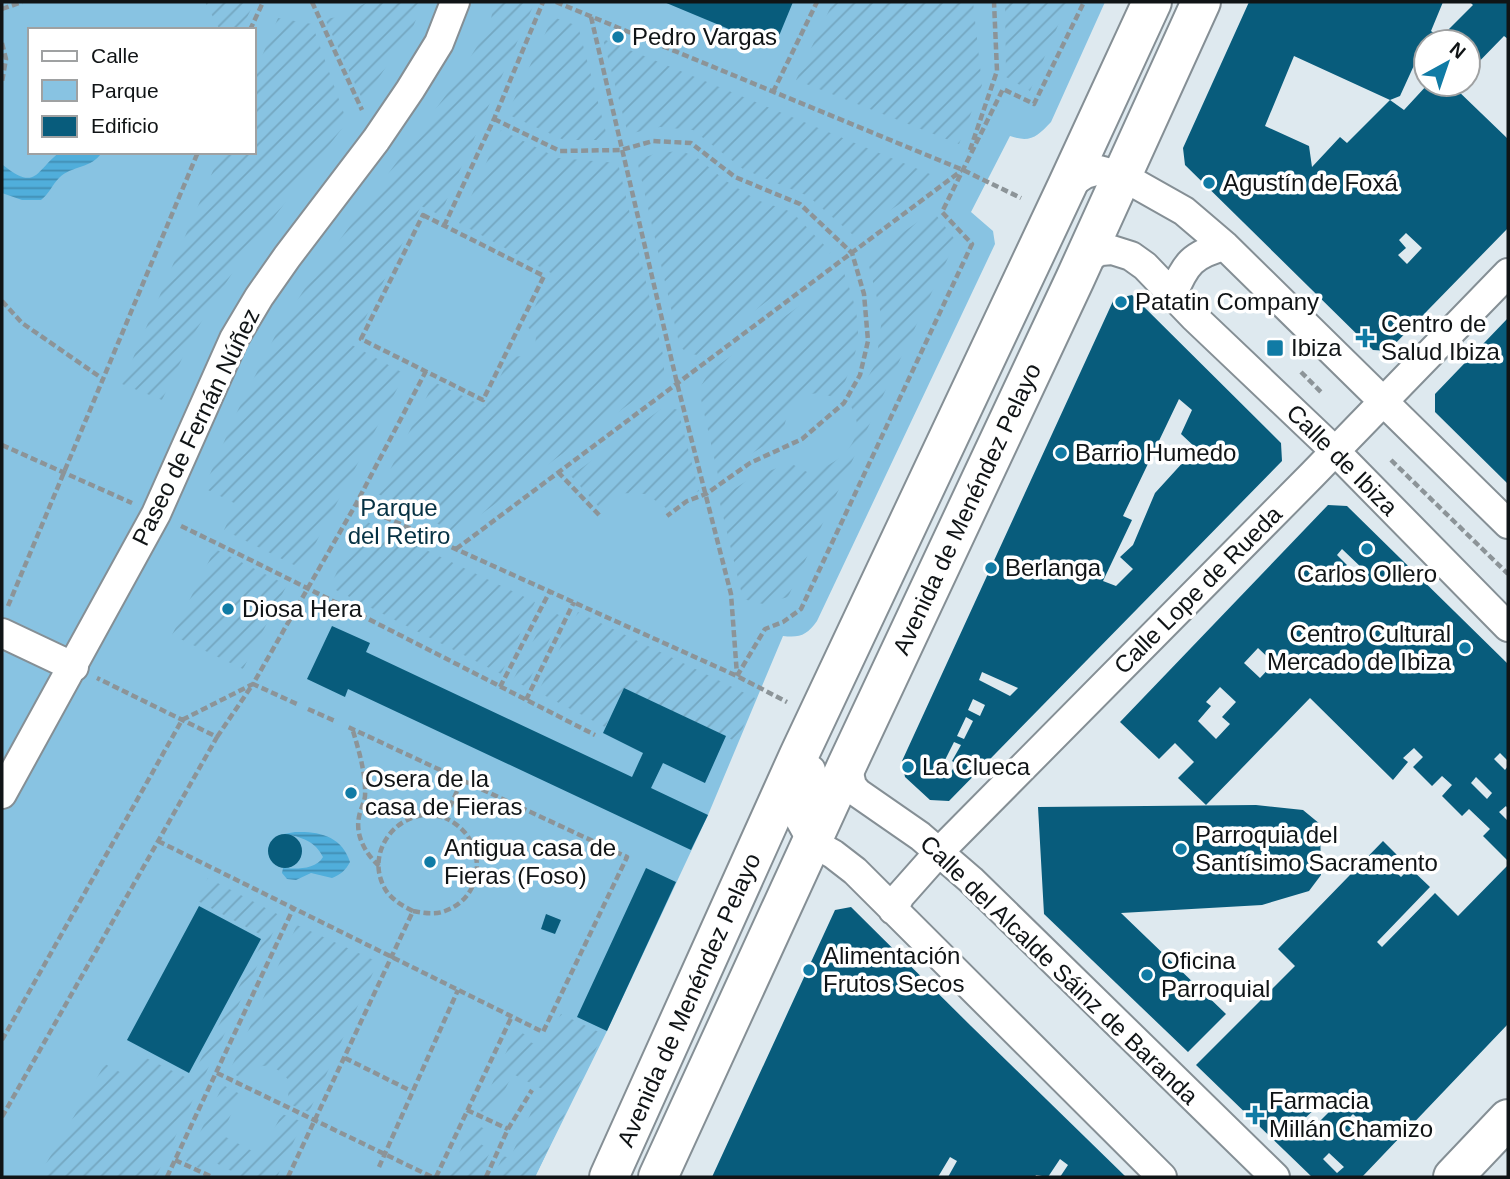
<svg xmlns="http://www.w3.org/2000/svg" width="1510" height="1179" font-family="Helvetica,sans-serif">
<defs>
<pattern id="garden-furrows" width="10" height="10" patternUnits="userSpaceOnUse" patternTransform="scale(1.75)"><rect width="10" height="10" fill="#88c3e2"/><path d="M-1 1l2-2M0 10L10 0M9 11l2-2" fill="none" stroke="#74a7c1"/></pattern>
<pattern id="water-rules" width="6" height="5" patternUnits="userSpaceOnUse" patternTransform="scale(1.75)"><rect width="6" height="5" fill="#50aedb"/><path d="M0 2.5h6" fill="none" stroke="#418cb1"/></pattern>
</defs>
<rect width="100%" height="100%" fill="#dee9ef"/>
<path fill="#88c3e2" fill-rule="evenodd" d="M2,2H1105L1051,122C1037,137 1030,143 1010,136L971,212L993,231L995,244L817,621C807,635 800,638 783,636L708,815L607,1031L535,1177H2ZM30,30H254V152H30Z"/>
<path fill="url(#garden-furrows)" d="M205,2H249L253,5L241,30H220Z
M368,2H423L413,27L363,101L325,19L338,17Z
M494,2H535L440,215L421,206L352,345L405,374L302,569L224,530L236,504L204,488L237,412L278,330L311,279L454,84L490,25Z
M833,2H973L982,85L959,144L796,80Z
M1005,2H1068L1030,91L1006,77Z
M553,17L578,26L608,140H564L507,114Z
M278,18L312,24L347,122L238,264L195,332L162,400L122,384L221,152H254V75Z
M603,39L930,174L925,187L853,235L808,196L743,169L693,130L660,127L628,134Z
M501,130L558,158L618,163L664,359V373L656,384L456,533L378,494L434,382L485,407L510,357L524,356L535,347L536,336L526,325L551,273L459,223Z
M680,151L695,156L726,181L757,200L792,212L831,252L697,355L688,353L680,347L637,160L657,153Z
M933,211L956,241L788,597L763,604L743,599L719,499L751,478L790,463L809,473C830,466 854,454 857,428C858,422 854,413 851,406L876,363L882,318L867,258Z
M844,273C865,329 862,344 838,398C830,396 818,392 810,394C788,399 785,422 782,440L762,447L718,475L701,399V386L709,372Z
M665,406L678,410L699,491L682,497L666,508L646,494L619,493L599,507L571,476Z
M361,519L535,602L501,674L330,587Z
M215,549L287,585L243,669L172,635Z
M549,610L561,616L526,687L513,680Z
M578,612L755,698L737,742L624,689L605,727L538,692Z
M208,878L281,916L156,1177H38L105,1064L127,1076L138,1054L185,1077L192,1076L265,937L196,900Z
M297,925L378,962L309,1112L287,1103L290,1082C275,1063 260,1059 244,1079L229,1072Z
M561,1014L603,1034L535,1177H493L503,1156L510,1158L542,1089L513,1074L492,1115L480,1111L516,1030L528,1036L526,1040L543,1048Z
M223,1085L240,1094L222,1135L260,1155L282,1114L303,1122L277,1177H243L212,1161L206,1172L186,1161Z
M473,1123L485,1129L479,1143L491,1150L478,1177H448Z"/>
<path fill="url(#water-rules)" d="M60,152H102C92,169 72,165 59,178C52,185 49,194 41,200H22L2,193L3,165C37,192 35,171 60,152Z
M295,832C319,831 342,836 350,862C346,870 340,875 332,878L311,873L296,880L287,879L282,873L283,868C295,869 316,870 323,857C315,841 302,837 284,834Z"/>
<path fill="#085c7c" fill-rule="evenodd" d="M664,2H793L774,48Z
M1249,2H1443L1431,31L1440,38L1473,5L1470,2H1508V39L1504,36L1468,73V42H1426V54L1421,50L1400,96L1390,100L1294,56L1265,126L1309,146L1312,167L1340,137L1347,143L1390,100L1404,110L1428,84H1457L1454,87L1508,139V228L1388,351L1373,350L1185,165L1183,148ZM1406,233L1422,248L1407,264L1398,255L1406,248L1399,240Z
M1132,295L1281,443L1282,461L949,801L930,800L905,777L902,761L1114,299ZM1179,399L1192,410L1181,434L1196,448L1155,493L1133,545L1120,557L1133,569L1116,586L1103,581L1132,520L1123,516ZM982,672L1018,688L1010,696L979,680ZM973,699L985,705L980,716L968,710ZM966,717L973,721L964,739L957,736ZM954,742L961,745L952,761L956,764L951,772L942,766Z
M1508,318V484L1435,412V394Z
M1328,505L1347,506L1508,664V761L1500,753L1494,759L1505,770L1508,766V809L1506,806L1499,812L1508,821V861L1483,836L1490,829L1469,809L1462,816L1442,796L1452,785L1442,776L1432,786L1413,767L1423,757L1414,748L1403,758L1408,762L1393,780L1310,698L1206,805L1178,778L1194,762L1175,743L1159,759L1120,722ZM1342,549L1364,570L1349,585L1338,575L1347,565L1337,555ZM1258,648L1274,663L1260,678L1244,663ZM1220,687L1236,702L1222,717L1230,724L1216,739L1198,721L1211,706L1206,702ZM1476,777L1492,793L1487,799L1471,783Z
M332,626L370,643L366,652L632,777L643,753L603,733L624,688L726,736L705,783L663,763L651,788L708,815L691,850L348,689L345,697L307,679Z
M355,785L358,796L346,800L343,790Z
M1256,805L1303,810L1320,824L1321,875L1309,891L1262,905L1121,913L1226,1014L1188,1052L1044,914L1038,807Z
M268 851a17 17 0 1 1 34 0a17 17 0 1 1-34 0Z
M1383,841L1401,859L1392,868L1401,877L1410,868L1430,887L1377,942L1382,947L1435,893L1458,916L1508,865V1024L1362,1177H1312L1196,1065L1295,966L1278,949ZM1321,1103L1329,1112L1309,1132L1300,1123ZM1353,1114L1370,1130L1364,1136L1347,1120ZM1329,1153L1344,1167L1337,1173L1323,1159Z
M646,868L676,882L607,1031L577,1017Z
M199,906L261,939L189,1073L127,1040Z
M851,907L971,1026L1126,1177H1060L1068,1165L1060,1159L1048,1177L1036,1175L1035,1177H948L957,1161L950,1157L938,1177H712L835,910Z
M546,914L561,920L555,934L541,929Z"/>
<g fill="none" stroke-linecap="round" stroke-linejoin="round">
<g stroke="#858f95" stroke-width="32">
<path id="street" d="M1067,186L1085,174L1099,170L1122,176L1184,211L1225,246L1508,524
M1085,258L1101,251L1112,250L1131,256L1145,266L1194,317L1336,452L1508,627
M1173,294C1185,264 1193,254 1225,246
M2,633L74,667
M847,765L852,786L858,793L920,836L971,880L1275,1177
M811,770L799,796V818L813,843L833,854L855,871L1162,1177
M2,794L156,514L234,339L259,297L287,257L376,140L410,90L439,43L455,2
M893,910L900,896L939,852L1312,475L1508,273"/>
</g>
<g stroke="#858f95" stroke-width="42">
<path id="secondary" d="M609,1177L799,755L1067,186L1152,2
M658,1177L847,765L1075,279L1201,2
M1453,1177L1508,1119"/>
</g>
<path stroke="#8c9498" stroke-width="4.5" stroke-dasharray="7 3.5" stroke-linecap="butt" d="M312,2L362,110
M556,2L963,170L1021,198
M2,9L22,2
M591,17L677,383L731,594L737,675
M250,30L263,2
M2,43L6,59L2,82
M773,92L817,2
M494,119L560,151L621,150L653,141L691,143L735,177L800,204L852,253L864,294L868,341L860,375L844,403L802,439L750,463L706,494L687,501L667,516
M970,150L997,71L994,2
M423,215L544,276L483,400L361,339Z
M444,226L494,119L543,2
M2,301L22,323L103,379
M1301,372L1322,393
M2,445L132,503
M1391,460L1508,574
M558,472L600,516
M356,504L737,676L787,702
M181,526C320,593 458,665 595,735
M456,549L961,171
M8,606L198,152
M737,676L765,629L783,622L801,609L972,244L942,212L1003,89L1034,104L1084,2
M500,687L550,591
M526,700L574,602
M308,709L335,721
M353,731C359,751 366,774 365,796C364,804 360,810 359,817C355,836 366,854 379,866
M217,737L253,684L297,704
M158,841L543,1032L627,857L346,726
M413,911C424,913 435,915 445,911C489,895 486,835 445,818
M2,1040L182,720L253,684L356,504L426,371
M345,1058L411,1091
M217,1073L432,1177
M467,1110L508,1129
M2,1117L217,737L97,678
M175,1160L212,1177
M379,1167L458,990
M167,1177L293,909
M288,1177L413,911C403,906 394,901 387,892C360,852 402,802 445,818L462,780
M436,1177L512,1016
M486,1177L508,1129L532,1090"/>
<use href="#street" stroke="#fff" stroke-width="28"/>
<use href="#secondary" stroke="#fff" stroke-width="38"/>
</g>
<g fill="#107ba5" stroke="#fff" stroke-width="2.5">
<circle cx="618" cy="37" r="7"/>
<circle cx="1209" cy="183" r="7"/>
<circle cx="1121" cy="302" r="7"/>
<path d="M1361.5 327.5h7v7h7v7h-7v7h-7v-7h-7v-7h7z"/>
<rect x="1266" y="339" width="18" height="18" rx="3.5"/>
<circle cx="1061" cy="453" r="7"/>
<circle cx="1367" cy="549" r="7"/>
<circle cx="991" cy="568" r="7"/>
<circle cx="228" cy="609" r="7"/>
<circle cx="1465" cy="648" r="7"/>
<circle cx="908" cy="767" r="7"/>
<circle cx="351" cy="793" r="7"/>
<circle cx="1181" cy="849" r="7"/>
<circle cx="430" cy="862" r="7"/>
<circle cx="809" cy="970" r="7"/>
<circle cx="1147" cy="975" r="7"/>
<path d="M1251.5 1104.5h7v7h7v7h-7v7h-7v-7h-7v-7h7z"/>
</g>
<g text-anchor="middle" stroke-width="7" stroke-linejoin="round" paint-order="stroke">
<g font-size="24" fill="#101416" stroke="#fff" text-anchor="start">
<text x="632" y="45">Pedro Vargas</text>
<text x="1223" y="191">Agustín de Foxá</text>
<text x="1135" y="310">Patatin Company</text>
<text x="1381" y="332">Centro de<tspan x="1381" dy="28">Salud Ibiza</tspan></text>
<text x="1291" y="356">Ibiza</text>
<text x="1075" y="461">Barrio Humedo</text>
<text x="1005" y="576">Berlanga</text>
<text x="1367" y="582" text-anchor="middle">Carlos Ollero</text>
<text x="242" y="617">Diosa Hera</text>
<text x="1451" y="642" text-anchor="end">Centro Cultural<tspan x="1451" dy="28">Mercado de Ibiza</tspan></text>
<text x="922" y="775">La Clueca</text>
<text x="365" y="787">Osera de la<tspan x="365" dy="28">casa de Fieras</tspan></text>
<text x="1195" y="843">Parroquia del<tspan x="1195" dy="28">Santísimo Sacramento</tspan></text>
<text x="444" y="856">Antigua casa de<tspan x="444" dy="28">Fieras (Foso)</tspan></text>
<text x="823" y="964">Alimentación<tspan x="823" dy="28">Frutos Secos</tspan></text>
<text x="1161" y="969">Oficina<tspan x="1161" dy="28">Parroquial</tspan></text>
<text x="1269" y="1109">Farmacia<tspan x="1269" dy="28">Millán Chamizo</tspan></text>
</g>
<g font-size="24" fill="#101416" stroke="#fff">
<text transform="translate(196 427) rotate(-64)" y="8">Paseo de Fernán Núñez</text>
<text transform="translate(1342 460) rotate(45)" y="8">Calle de Ibiza</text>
<text transform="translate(967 509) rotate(-65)" y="8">Avenida de Menéndez Pelayo</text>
<text transform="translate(1198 590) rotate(-45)" y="8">Calle Lope de Rueda</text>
<text transform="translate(1059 970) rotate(44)" y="8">Calle del Alcalde Sáinz de Baranda</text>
<text transform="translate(689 1000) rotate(-66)" y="8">Avenida de Menéndez Pelayo</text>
</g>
<g font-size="24" fill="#053143" stroke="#fff">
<text x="399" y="516">Parque<tspan x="399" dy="28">del Retiro</tspan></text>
</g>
</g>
<rect width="1510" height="1179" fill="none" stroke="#101416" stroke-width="7"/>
<rect x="28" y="28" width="228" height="126" fill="#ffffff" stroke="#9fa1a2" stroke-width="2"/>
<rect x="42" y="51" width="35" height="10" fill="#ffffff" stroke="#9fa1a2" stroke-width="2"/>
<text x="91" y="63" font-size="21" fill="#101416">Calle</text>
<rect x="42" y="80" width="35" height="21" fill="#88c3e2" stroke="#9fa1a2" stroke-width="2"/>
<text x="91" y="98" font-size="21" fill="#101416">Parque</text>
<rect x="42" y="116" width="35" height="21" fill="#085c7c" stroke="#9fa1a2" stroke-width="2"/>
<text x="91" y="133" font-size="21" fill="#101416">Edificio</text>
<g transform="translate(1447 63) rotate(40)"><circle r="33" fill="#ffffff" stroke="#9fa1a2" stroke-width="2"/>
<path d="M0-5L12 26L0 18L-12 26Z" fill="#107ba5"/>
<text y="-10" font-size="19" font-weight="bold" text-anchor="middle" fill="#101416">N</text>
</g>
</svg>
